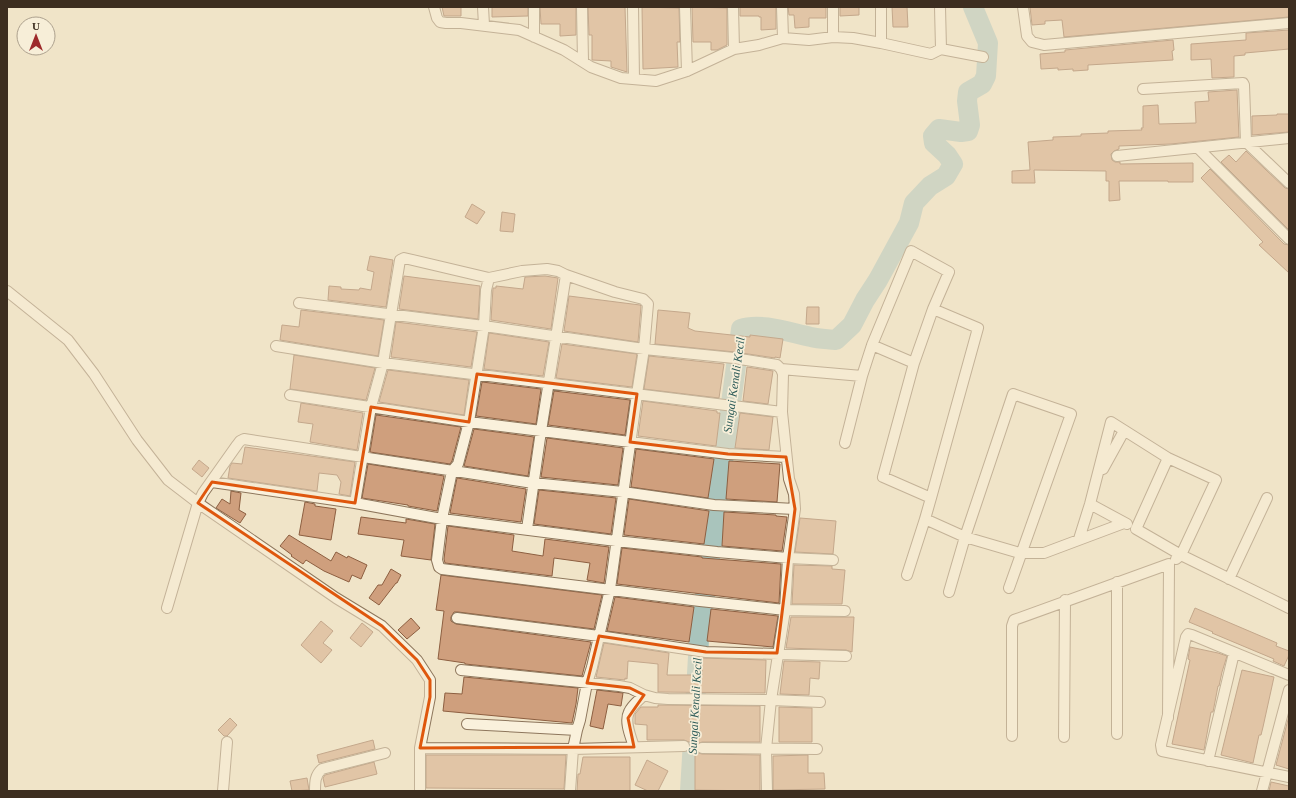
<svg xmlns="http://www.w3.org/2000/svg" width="1296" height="798" font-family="'Times New Roman',serif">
<rect width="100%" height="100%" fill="#f0e4c8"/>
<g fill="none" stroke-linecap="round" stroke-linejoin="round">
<path stroke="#a9c4bc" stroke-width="20" d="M690,791L699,640L741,329C761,322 791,333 811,337C819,339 828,339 836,340L852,325L865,300L878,280L909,223L914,203L930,186L946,176L953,164L947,155L934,143L933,136L939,129L961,132L968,131L970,125L967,101L968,92L982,84L986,76L988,43L973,7"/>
</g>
<path fill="#cf9f7d" stroke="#8d5f41" d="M442,7H461V16H444Z
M492,7H528V16L492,17Z
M540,7H576V35L560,36V24H541Z
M588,7H625L627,72L611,67V61L592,60V35H589Z
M642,7L679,8L680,42H677L678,67L643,69Z
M692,7L727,8V45L717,50H711V42H693Z
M740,7H776V29L761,30V17H759V16H740Z
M788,7H826V18H809V27L795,28L794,15H789Z
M840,7H859V15L840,16Z
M892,7H907L908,27H893Z
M1030,7H1289V17L1064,37L1062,20L1045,21V24L1032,25Z
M1289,30V49L1245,53V55L1234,56V77L1212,78L1211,59L1191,60V44L1246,40V33Z
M1173,40L1174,50L1172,51L1173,60L1088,65V70L1073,71V69L1058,70V68L1041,69L1040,54L1065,52V50Z
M1237,90L1239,137L1171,144L1119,146V149L1114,151L1111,154L1112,160L1115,162H1120V164L1193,163V182H1168V181H1119L1120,200L1109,201V181H1106V171L1034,170L1035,183H1012V171L1030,170L1028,142L1053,140V137L1081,136V134L1108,133V131L1142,130L1141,128H1143V106L1158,105L1159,124L1196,123L1195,102L1209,101L1208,92Z
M1277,114H1289V132L1252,135V116L1277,115Z
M1246,151L1285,188L1289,189V230L1221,162L1229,155L1236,162Z
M1210,169L1284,244L1289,245V273L1259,245L1263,242L1201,178Z
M472,204L485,212L477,224L465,217Z
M502,212L515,214L513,232L500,231Z
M370,256L393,260L386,307L328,300L329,286L341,287V289L359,290L360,288L371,290L374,272L367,270Z
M404,276L480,286L478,319L399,309Z
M545,276L558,278L551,329L491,320L493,288H496V286L523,289L525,277Z
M569,296L640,305L641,306L638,342L564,331Z
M807,307H819V324H806Z
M301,310L384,320L378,356L280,340L282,325L299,327Z
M658,310L690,313L688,328L695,331L750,337V335L783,339L780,358L775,357V358L735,352L655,344Z
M396,322L477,332L471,367L391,357Z
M489,333L549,342L543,376L484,369Z
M562,344L637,354L632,387L556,378Z
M294,355L375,368L366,400L290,389Z
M649,356L724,364L719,398L644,389Z
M747,367L773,371L768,404L743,401Z
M388,370L469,380L464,415L379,402Z
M482,382L541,389L536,424L476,416Z
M554,391L630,400L625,435L548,425Z
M643,401L717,411V413H720L716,446L638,436Z
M301,403L363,413L357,450L310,442L313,424L298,422Z
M740,413L773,417L769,450L735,448Z
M376,415L461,427L452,461L450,464L370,452Z
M474,429L534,437L528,476L464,466Z
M547,438L623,448L618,485L541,477Z
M245,447L355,462L350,496L339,494L341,482L337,475L319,473L317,491L228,478L230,466L232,463L242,464Z
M636,449L714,459L708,498L631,487Z
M199,460L209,468L202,477L192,469Z
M729,461L780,464L777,502L726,499Z
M368,464L444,476L437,511L408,506V505L362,498Z
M457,478L526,489L521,522L450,513Z
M539,490L616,498L611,534L534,524Z
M231,491L241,493L239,510L246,514L240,523L216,508L222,499L230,504Z
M629,499L709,511L704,544L624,535Z
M305,502L315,504V506L336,509L331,540L299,535Z
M724,512L776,515V516L787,517L782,551L722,546Z
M361,517L406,523V519L435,524L431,560L401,556L404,540L358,534Z
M800,518L836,521L833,554L795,552Z
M448,526L514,535L512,551L543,556L545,539L609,547L604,583L587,580L590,563L554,558L552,576L445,563L444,559Z
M289,535L331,561L336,552L347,558L348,556L367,565L361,579L352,575L349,582L324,571L306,560L303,564L291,556L292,555L280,546Z
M622,548L702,557V558L781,564L779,603L617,584Z
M794,565L832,566V569L845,570L842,604H792Z
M391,569L401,575L397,583H396L379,605L369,598L378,585H382Z
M441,575L602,595L594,629L458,612H454L451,617V621L456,624L591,642L582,676L465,664V663L438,659L444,611L436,610Z
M615,597L694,607L689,642L607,631Z
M1195,608L1277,643L1276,646L1289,651V655L1284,666L1273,661L1274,659L1212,633L1213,632L1189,622Z
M711,609L778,616L773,647L707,641Z
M791,617H854L852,652L846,650L786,648Z
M411,618L420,628L407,639L398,630Z
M321,621L333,631L323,643L332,650L321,663L301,645Z
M362,623L373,632L361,647L350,638Z
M604,643L669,653L667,675H702V658L766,660L765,693L658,692V664L649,663L628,661L627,679L625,678V680L596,677Z
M1190,647L1218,653L1227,656L1222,672L1219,686H1218L1213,712H1211L1204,750L1172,744L1190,660L1188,659Z
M784,661L820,662L819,679L810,678L809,695L780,694Z
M1242,670L1274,677L1263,727L1261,735H1259L1253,763L1221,755Z
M464,677L578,688L576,704L572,723L443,711L445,693L462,694Z
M597,690L623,693L621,706L608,704L603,729L590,726Z
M658,705L760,706V742H702L697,744L696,748L698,753L702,754L760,755V791L695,790V742H689L684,740H647V725L635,724V714L641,707H658Z
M779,707L812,708V742H779Z
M1289,716V769L1276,765Z
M230,718L237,725L227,736H224L218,730Z
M373,740L375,749L319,763L317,755Z
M426,755H566L564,789L426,788Z
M808,755V773H824L825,789L773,790V756Z
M583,757H630V791H577L578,774H580Z
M647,760L668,771L658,791H648L635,785Z
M374,762L377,774L325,787L323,778L325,775Z
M307,778L309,790L292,791L290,781Z
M1271,782L1289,786V791H1269Z"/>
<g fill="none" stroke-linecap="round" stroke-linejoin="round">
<g stroke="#8d765c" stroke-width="12">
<path id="minor" d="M434,7L437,18L440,22L446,23H461L519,30L564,50L591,67L621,78L656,81L687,71L734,49L759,45L783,38L809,40L833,37L853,38L881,43L931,54L941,49L983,57
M483,7L484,25
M534,7V37
M582,7L583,61
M633,7L634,79
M685,7L687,71
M733,7L734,49
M782,7L783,38
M833,7V37
M881,7V43
M940,7L941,49
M1023,7L1027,36L1032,42L1044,45L1289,23
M1143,89L1243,83L1244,85L1246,142L1289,183
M1198,148L1289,239
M1117,156L1289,138
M7,291L68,340L94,374L137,440L168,480L198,503L336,598L382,626L417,660L430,680V697L420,748V791
M299,303L484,326L644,349L734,358L777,365L781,369L783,374L782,412L789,479L794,494L795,509L788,558L785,610L771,700L766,749L767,791
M872,345L914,363
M276,346L383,363L782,412
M781,369L862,376L872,345L911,251L949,272L933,309
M290,395L469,422L630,442L728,454L786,457
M845,443L862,376
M1168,458L1136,529L1181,555L1176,559
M1103,469L1124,431
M212,482L355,503L442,519L616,541L717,552L788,558L833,560
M931,498L883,477L914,363L933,309L978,328L931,498L925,519L965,537L1020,553H1044L1124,523
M355,503L371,407L383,363L400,260L404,258L489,278
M1090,504L1127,524
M527,529L541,431L566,275
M1079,539L1090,504L1111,422L1168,458L1216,480L1181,555L1289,608
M907,575L925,519
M1229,579L1267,498
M1117,582V734
M949,592L965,537L1013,394L1071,414L1009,588
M167,608L198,503L203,493L237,445L240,441L244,439L533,483L623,492L714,505L795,509
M457,618L599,636L706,652L846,656
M461,670L619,686L630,688L644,695L655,698L668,699L771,700L820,702
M1289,675L1192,635L1188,634L1186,637L1161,745L1162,751L1167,752L1289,777
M467,724L577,730
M1012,736V626L1014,620L1169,564L1168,718
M1064,737L1065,600
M634,747C631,737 624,722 629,712C632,705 639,700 644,695
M420,748L573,749L684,746
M702,748L817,749
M1208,761L1234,653
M223,791L227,742
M315,791C315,782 315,775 322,769L385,753
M570,791L573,749L577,730L580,720L587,683L592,667L610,589L637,394L644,349L648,304L643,299L615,292L566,275L558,271L547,269L522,271L489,278L486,290L484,326L469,422L458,464L452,471L442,519L437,560L439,567L442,569L700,601L785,610L845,611
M1262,791L1289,690"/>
</g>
<use href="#minor" stroke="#faf1dc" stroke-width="10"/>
</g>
<path d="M0 0H1296V798H0ZM477,374L637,394L630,442L728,454L786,457L795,509L777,653L706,652L599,636L587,683L630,688L644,695L628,718L634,747L420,748L430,697V680L417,660L382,626L198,503L212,482L355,503L371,407L469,422Z" fill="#f0e4c8" fill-opacity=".55" fill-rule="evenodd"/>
<path fill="none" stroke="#df570d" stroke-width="3" stroke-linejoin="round" d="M477,374L637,394L630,442L728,454L786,457L795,509L777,653L706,652L599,636L587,683L630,688L644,695L628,718L634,747L420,748L430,697V680L417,660L382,626L198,503L212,482L355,503L371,407L469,422Z"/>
<g text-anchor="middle" stroke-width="3.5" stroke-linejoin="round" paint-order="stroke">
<g font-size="12" font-style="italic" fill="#2f5d5a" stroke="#f7eed8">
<text transform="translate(734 385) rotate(-82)" y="4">Sungai Kenali Kecil</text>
<text transform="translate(695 706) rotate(-87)" y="4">Sungai Kenali Kecil</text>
</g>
</g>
<rect width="1296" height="798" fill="none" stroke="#3d2e20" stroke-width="16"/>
<g transform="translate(36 36)"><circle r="19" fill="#f7eed8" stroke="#ada18e"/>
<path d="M0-3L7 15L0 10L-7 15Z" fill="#9e2a2b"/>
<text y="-6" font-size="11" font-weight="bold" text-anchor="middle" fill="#3d2e20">U</text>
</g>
</svg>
